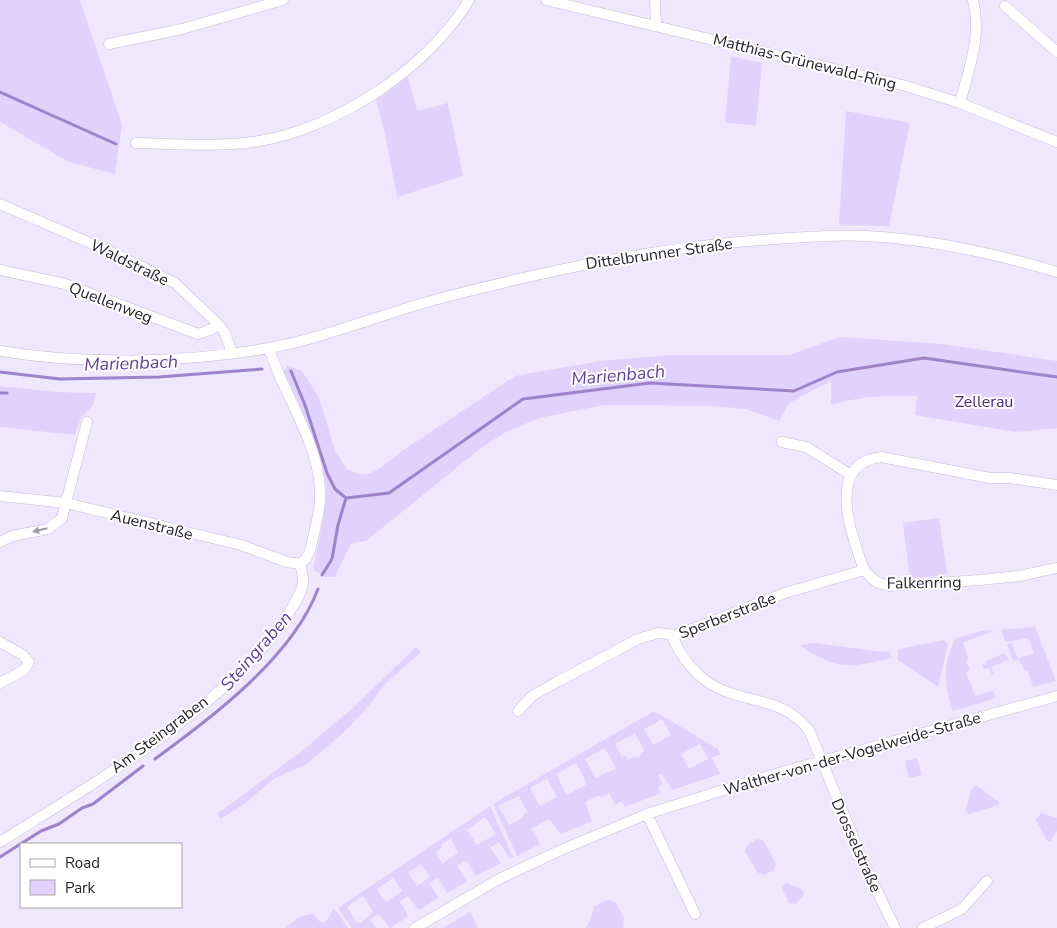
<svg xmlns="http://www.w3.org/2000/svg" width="1057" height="928" font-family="'Nunito Sans',sans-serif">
<rect width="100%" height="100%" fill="#eee7fd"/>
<path fill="#e0d2fd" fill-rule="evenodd" d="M0,0H80L122,125L115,174L69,162L0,122Z
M731,56L762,63L756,125L725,123Z
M408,77L417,111L448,103L463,176L397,197L385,134L376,100Z
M846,111L910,123L889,226L839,225Z
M840,337L942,344L1057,361V428L1015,432L915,415L917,396C888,395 860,396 831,405V381L789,403L779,421L746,409L713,406L604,405L539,418L504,433L481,448L366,541L351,543L335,577H326L313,570C318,543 326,516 326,489C327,465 297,395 284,373L287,365L302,371L319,397L335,451L347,469L359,474H368L379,469L402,451L515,376L600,361L673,355H789Z
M0,386L55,392L96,393L93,405L81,418L75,435L0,427Z
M939,518L947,574L910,579L903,523Z
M1035,627L1056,681L1033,687L1028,670L1025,671L1019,660L1013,661L1007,644L1015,641L1012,644L1018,659L1034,653L1028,638L1006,642L1001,630Z
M995,630L963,643L969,660L966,661L970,670L966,672L975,696L993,690L996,698L953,711C944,684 942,665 956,638L981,631Z
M944,640L948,644L938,687L898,660V649Z
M815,643L882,652L890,651L892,658C846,668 840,671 799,645Z
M416,647L421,652L386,683L366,709L344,732L307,764L275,778L244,804L221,819L217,814L302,751L355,706Z
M1005,653L1009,660L991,667L994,674L992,675L989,668L984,669L982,665L986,663V661Z
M654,711L718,749L720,754L712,758L720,774L672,790L662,774L658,776L663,784L658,787L661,793L625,807L622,801L615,805L609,793L601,798L599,795L585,802L592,821L561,834L549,819L531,829L540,844L517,856L493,804ZM662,719L671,735L653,745L644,729ZM635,733L644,751L640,754L639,758L634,757L628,760L625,755L622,757L615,744ZM700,744L708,759L689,769L681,754ZM605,748L616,768L596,778L585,759ZM576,763L587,784L567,795L556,774ZM547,779L557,797L540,806L530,788ZM519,796L527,811L521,819L509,825L498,806Z
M917,758L922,775L909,778L905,761Z
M977,786L999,802V805L969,814L965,811L972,788Z
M490,806L513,857L510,859L499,842L490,848L501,863L476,876L466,860L457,866L467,882L447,893L438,878L429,883L439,898L419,910L408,896L400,902L407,913V917L390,928L378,914L370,920L376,928H352L338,908ZM485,817L496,834L477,845L467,830ZM451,838L458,853L442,864L436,852L442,848L441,845ZM421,864L430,877L417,886L408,873ZM393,878L402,891L386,902L377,889ZM363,896L373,912L360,923H357L347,907Z
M1041,813L1057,818V831L1051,841H1047L1036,820Z
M757,839L764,841L776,864L773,871L763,875L757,872L745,851L749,844Z
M786,883L802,889L804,894L796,904L789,903L782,888Z
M608,900L615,902L624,918L623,928H585L591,919L594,906Z
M334,908L348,928H286C293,920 302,914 314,914L320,922H326Z
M470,912L478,928H443Z"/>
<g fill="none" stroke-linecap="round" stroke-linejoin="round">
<path stroke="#9c83ca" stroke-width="3" d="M0,92L116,144
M291,371L305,405L327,473L335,489L346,498L389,493L523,399L650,383L794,391L837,372L924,358L1057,377
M0,372L60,379L159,377L262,369
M0,393H7
M322,575L332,559L338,525L346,498
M155,759C213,716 292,658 318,589
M0,857L41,831L59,824L82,808L93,804L143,766"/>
<g stroke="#c5bdd7" stroke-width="11">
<path id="minor" d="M546,0L906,86L960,103L1057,142
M655,0L656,25
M1005,6L1057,52
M109,44L182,29L283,0
M960,103C969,69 982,35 973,0
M136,143C175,144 215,147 253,142C333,131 428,69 469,0
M0,204L116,254L175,283L218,324L225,333L232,353
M0,270L65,284L198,334L212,329L218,324
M269,348C283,395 319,441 320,492C321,506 317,520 314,534C311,545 311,557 300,564
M0,351C84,365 185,363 269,348C329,337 387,312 445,297C554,269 663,246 775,239C805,237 836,234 866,236C929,239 997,254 1057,272
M782,442L806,447L851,475
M1057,485L1010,478H990L881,457C824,464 852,536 864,570L876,582L889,586L980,580L1019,576L1057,568
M0,496L66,503L241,545L287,562L300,564
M0,542L12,536L48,529L62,518L87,422
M672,636C681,658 698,679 720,689C753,704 783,698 809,730L866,868L895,928
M0,642L23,655L29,662L24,670L0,683
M518,711L532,696L557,682L638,639L658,633L677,635L785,593L864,570
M647,814L695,914
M0,842C92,784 227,707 287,616C293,606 302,594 303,582C304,576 301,570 300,564
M415,928L499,879L561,850L647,814L768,776L1057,696
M923,928L962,909L987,881"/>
</g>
<use href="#minor" stroke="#fff" stroke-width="10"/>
</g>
<defs><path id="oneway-solid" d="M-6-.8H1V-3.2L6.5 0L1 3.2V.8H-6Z" transform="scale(1.25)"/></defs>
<use fill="#9d9ca0" href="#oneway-solid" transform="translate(40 530) rotate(167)"/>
<g text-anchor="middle" stroke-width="4" stroke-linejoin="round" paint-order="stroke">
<g font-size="16" fill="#26232d" stroke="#fff">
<text transform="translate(805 61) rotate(14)" y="6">Matthias-Grünewald-Ring</text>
<text transform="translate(659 253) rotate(-8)" y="6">Dittelbrunner Straße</text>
<text transform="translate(130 262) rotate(26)" y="6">Waldstraße</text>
<text transform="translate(111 302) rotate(21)" y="6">Quellenweg</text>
<text transform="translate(152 524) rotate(14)" y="6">Auenstraße</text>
<text transform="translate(924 582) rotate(-1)" y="6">Falkenring</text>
<text transform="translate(727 615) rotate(-21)" y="6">Sperberstraße</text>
<text transform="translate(159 734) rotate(-37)" y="6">Am Steingraben</text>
<text transform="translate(852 753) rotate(-16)" y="6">Walther-von-der-Vogelweide-Straße</text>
<text transform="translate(857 845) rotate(66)" y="6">Drosselstraße</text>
</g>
<g font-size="16" fill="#4e2a7d" stroke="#fff">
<text x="984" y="407">Zellerau</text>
</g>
<g font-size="18" font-style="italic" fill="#644196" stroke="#fff">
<text transform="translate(131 363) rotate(-2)" y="6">Marienbach</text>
<text transform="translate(618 375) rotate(-5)" y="6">Marienbach</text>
<text transform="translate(256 651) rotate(-49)" y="6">Steingraben</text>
</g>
</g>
<rect x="20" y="843" width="162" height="65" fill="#ffffff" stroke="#a8a7ab"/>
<rect x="30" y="859" width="25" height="8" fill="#ffffff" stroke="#a8a7ab"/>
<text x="65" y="868" font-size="15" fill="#26232d">Road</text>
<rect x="30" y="880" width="25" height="15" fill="#e0d2fd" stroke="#a8a7ab"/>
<text x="65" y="893" font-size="15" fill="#26232d">Park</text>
</svg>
